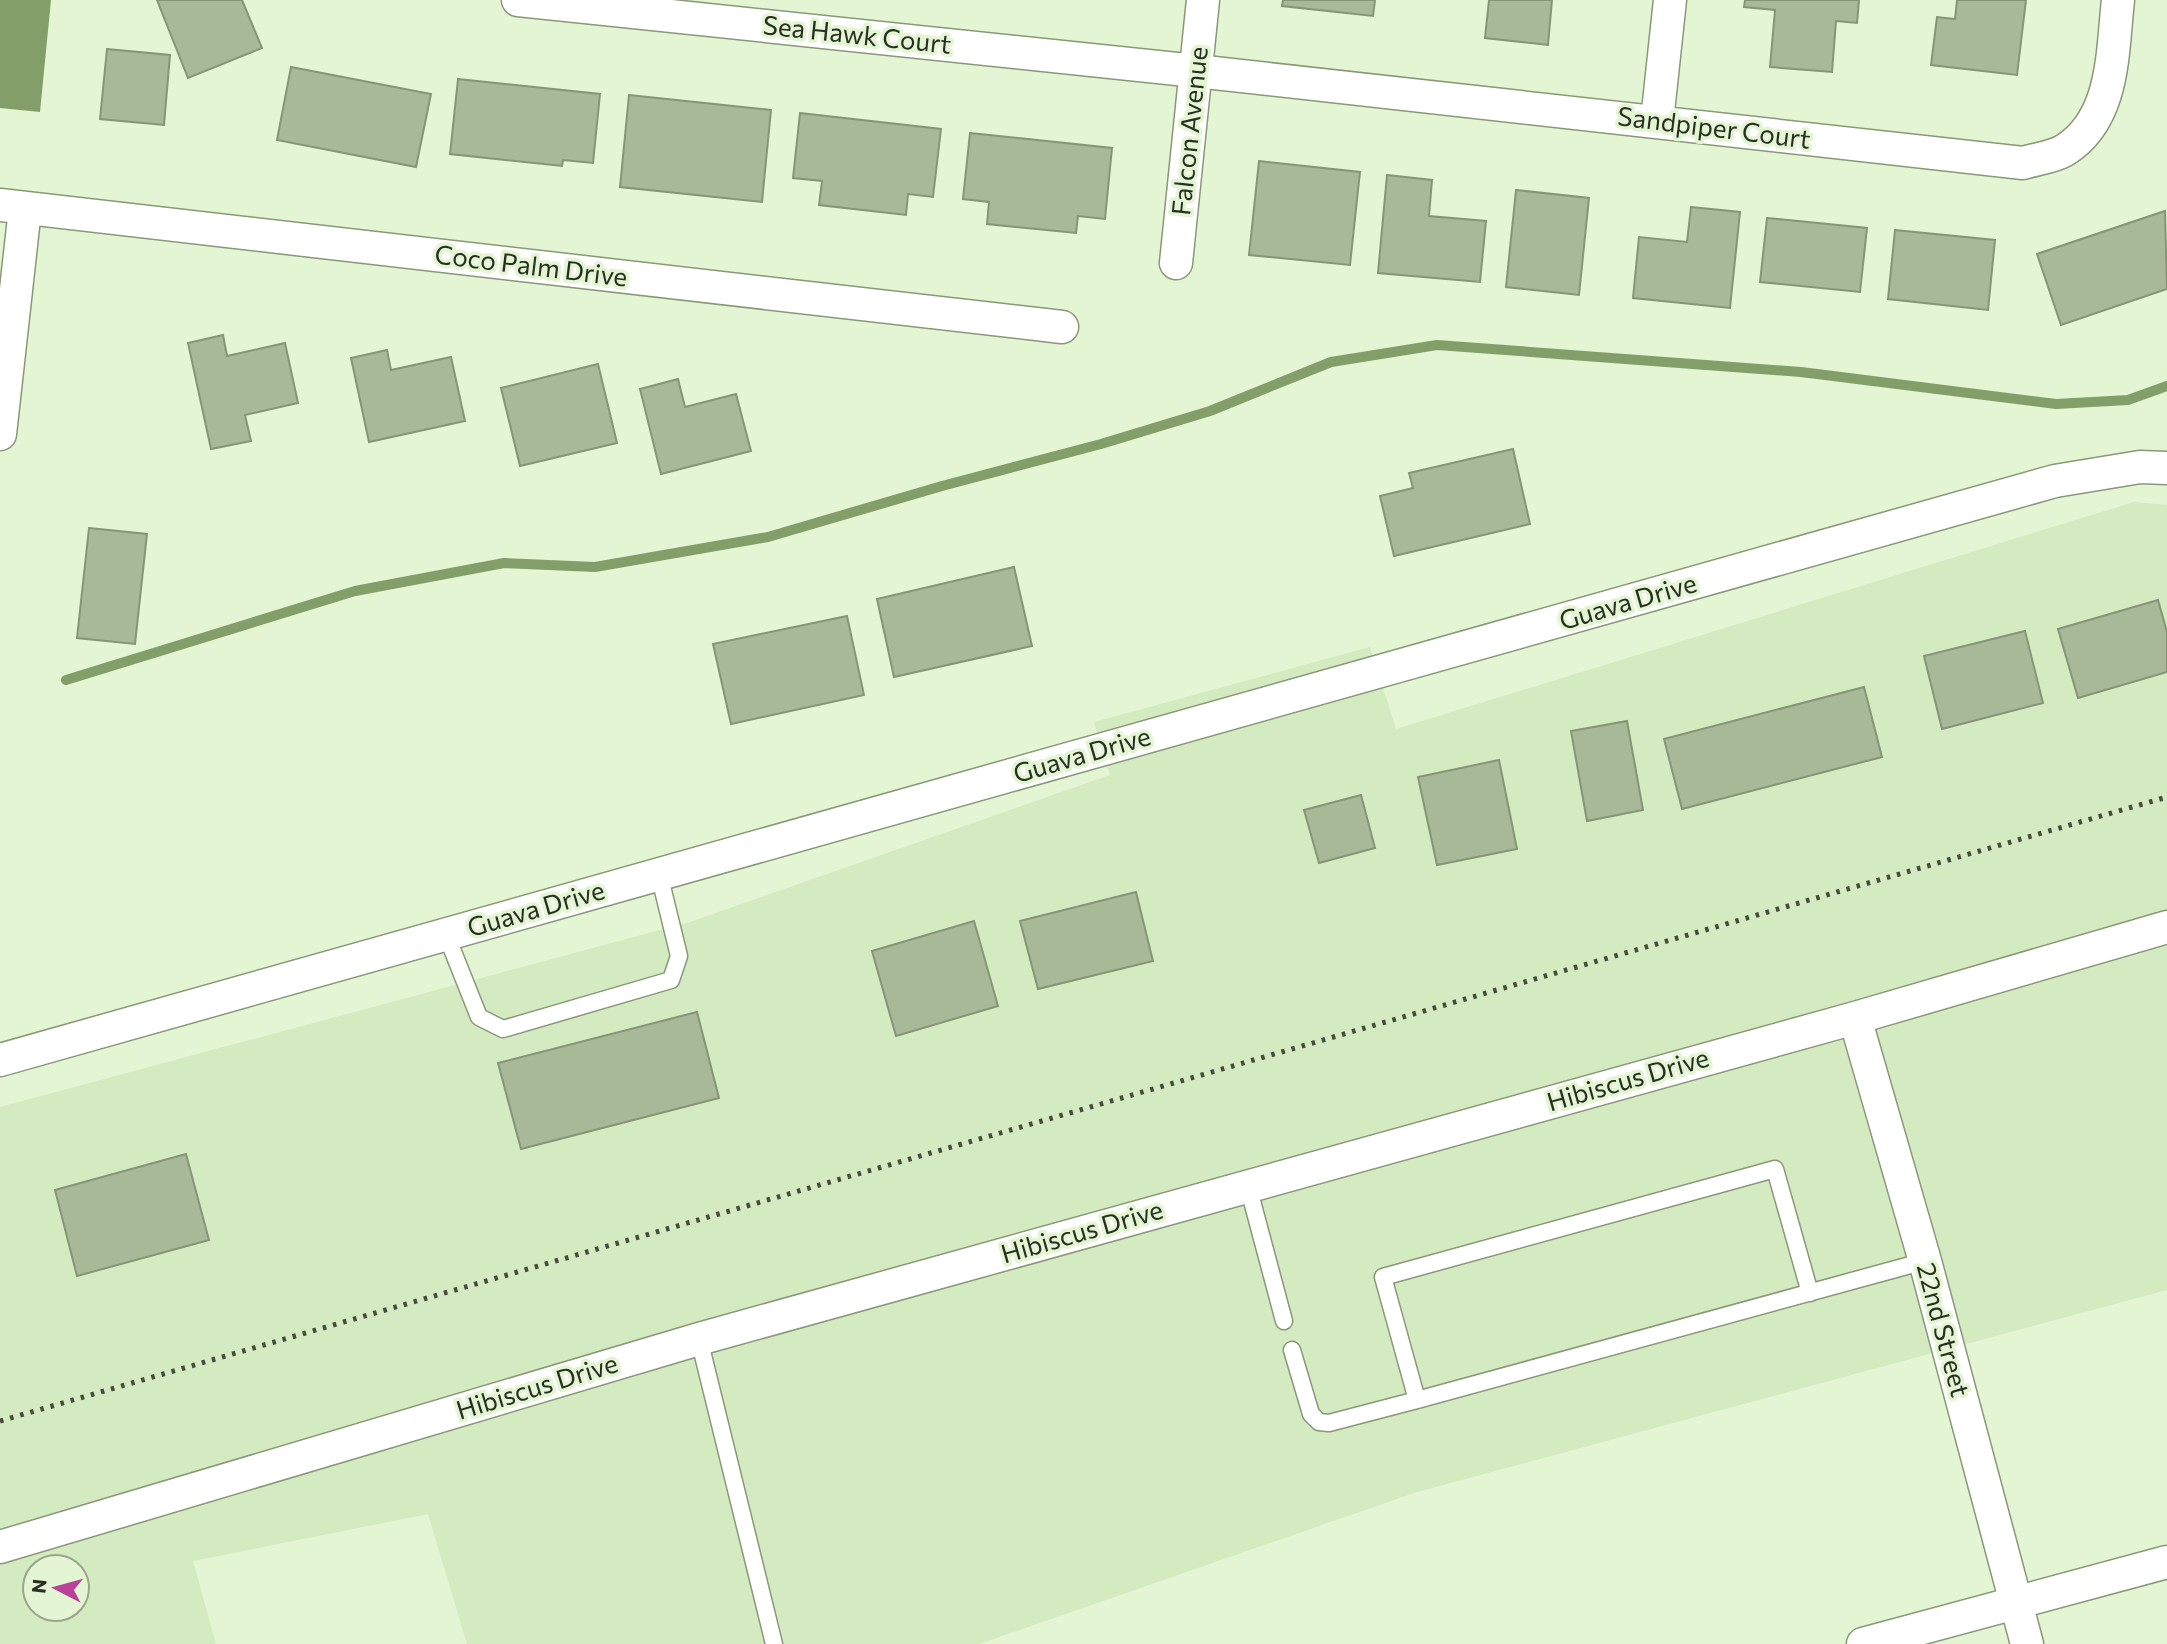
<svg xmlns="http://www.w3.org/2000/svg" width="2167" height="1644" font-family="Commissioner,sans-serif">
<rect width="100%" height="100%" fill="#e3f5d3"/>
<path fill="#d4eac0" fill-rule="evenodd" d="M2134,502L2167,505V1290L1417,1492L979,1644H467L428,1514L193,1561L216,1644H0V1107L690,922L1110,775L1094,722L1370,647L1396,729ZM35,1567H77V1609H35Z"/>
<path fill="#849e6a" d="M0,0H51L40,112L0,108Z"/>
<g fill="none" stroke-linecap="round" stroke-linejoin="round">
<path stroke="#849e6a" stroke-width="10" d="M66,680L355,591L504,563L595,567L768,537L942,486L1101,444L1210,411L1331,362L1437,345L1801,372L2056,404L2128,400L2167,386"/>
</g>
<path fill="#a8b998" stroke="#859576" stroke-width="2" d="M157,0H242L262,48L188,78Z
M1283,0H1375L1373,16L1282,6Z
M1489,0H1552L1548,45L1485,38Z
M1745,0H1859L1857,23L1836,21L1832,72L1770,67L1775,10L1744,7Z
M1957,0H2026L2017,75L1931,65L1937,17L1955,19Z
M107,49L170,55L164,125L100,119Z
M291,67L431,94L416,167L277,140Z
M458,79L600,94L593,163L563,160L562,166L450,154Z
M629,95L771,110L762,202L620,187Z
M800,113L941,129L933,197L908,194L906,215L819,205L822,181L793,178Z
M970,133L1112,148L1105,219L1078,216L1076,233L987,224L989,202L963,199Z
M1259,161L1360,172L1350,265L1249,255Z
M1387,175L1432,180L1429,216L1486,221L1480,282L1378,273Z
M1516,190L1589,198L1579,295L1506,287Z
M1691,207L1740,212L1730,308L1633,298L1639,237L1687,242Z
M2165,211L2167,289L2061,325L2037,254Z
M1767,218L1867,228L1860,292L1760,282Z
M1895,230L1995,240L1988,310L1888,299Z
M223,335L227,356L285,343L298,403L245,415L251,441L211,449L188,343Z
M387,350L391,370L451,357L465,421L369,442L351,358Z
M598,364L617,443L520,466L501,388Z
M678,379L685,407L736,394L751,451L661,474L640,389Z
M1513,449L1530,524L1394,556L1380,496L1413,488L1409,473Z
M89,528L147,534L135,644L77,638Z
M1014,567L1032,646L894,677L877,599Z
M2158,600L2167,632V672L2078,698L2058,629Z
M847,616L864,695L731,724L713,644Z
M2025,631L2043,703L1942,729L1924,656Z
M1864,687L1882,757L1682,809L1664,739Z
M1627,721L1643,810L1587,821L1571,731Z
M1499,760L1517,849L1437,865L1418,777Z
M1361,795L1375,848L1319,863L1304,810Z
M1136,892L1153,961L1038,989L1020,921Z
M974,921L998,1006L896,1036L872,951Z
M697,1012L719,1098L521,1149L498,1063Z
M186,1154L209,1240L77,1276L55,1190Z"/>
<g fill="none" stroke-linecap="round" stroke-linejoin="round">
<g stroke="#889878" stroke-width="19">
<path id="service" d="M446,934L479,1017L503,1029L671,980L679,956L659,874
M1248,1186L1284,1321
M1810,1293L1775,1169L1383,1277L1417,1400L1925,1261
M699,1339L774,1644
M1292,1350L1311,1414L1319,1422L1329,1423L1417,1400"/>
</g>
<g stroke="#889878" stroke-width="35">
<path id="minor" d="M518,0L1196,71L2023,163C2036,159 2054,157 2065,150C2115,118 2112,53 2118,0
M1657,121L1670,0
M0,205L1062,327
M1176,263L1203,0
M0,434L25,209
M1855,1018L1925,1261L2027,1644
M0,1060L2055,481L2140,467L2167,468
M0,1547L699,1339L1855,1018L2167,927
M1863,1644L2167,1562"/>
</g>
<use href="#service" stroke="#fff" stroke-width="16"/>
<use href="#minor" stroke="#fff" stroke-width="32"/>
<path stroke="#444c3c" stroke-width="5" stroke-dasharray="3.5 7" stroke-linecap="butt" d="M0,1421L2167,797"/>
</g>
<g text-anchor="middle" stroke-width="7" stroke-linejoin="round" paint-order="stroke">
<g font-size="26" fill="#282f22" stroke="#e3f5d3">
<text transform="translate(857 35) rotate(6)" y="9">Sea Hawk Court</text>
<text transform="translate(1714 128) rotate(7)" y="9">Sandpiper Court</text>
<text transform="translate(1190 131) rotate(-84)" y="9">Falcon Avenue</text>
<text transform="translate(531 266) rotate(7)" y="9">Coco Palm Drive</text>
<text transform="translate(1628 602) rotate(-16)" y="9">Guava Drive</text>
<text transform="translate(1082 755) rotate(-16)" y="9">Guava Drive</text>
<text transform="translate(536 909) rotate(-16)" y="9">Guava Drive</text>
<text transform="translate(1628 1080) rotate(-16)" y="9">Hibiscus Drive</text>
<text transform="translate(1082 1232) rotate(-16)" y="9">Hibiscus Drive</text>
<text transform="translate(1943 1330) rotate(75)" y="9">22nd Street</text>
<text transform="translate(537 1387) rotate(-17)" y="9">Hibiscus Drive</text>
</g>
</g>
<g transform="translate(56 1588) rotate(276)"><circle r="33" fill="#e3f5d3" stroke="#98a68c" stroke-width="2"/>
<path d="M0-5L12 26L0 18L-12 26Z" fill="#b94298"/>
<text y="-10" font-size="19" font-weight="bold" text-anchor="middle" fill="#282f22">N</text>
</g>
</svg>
